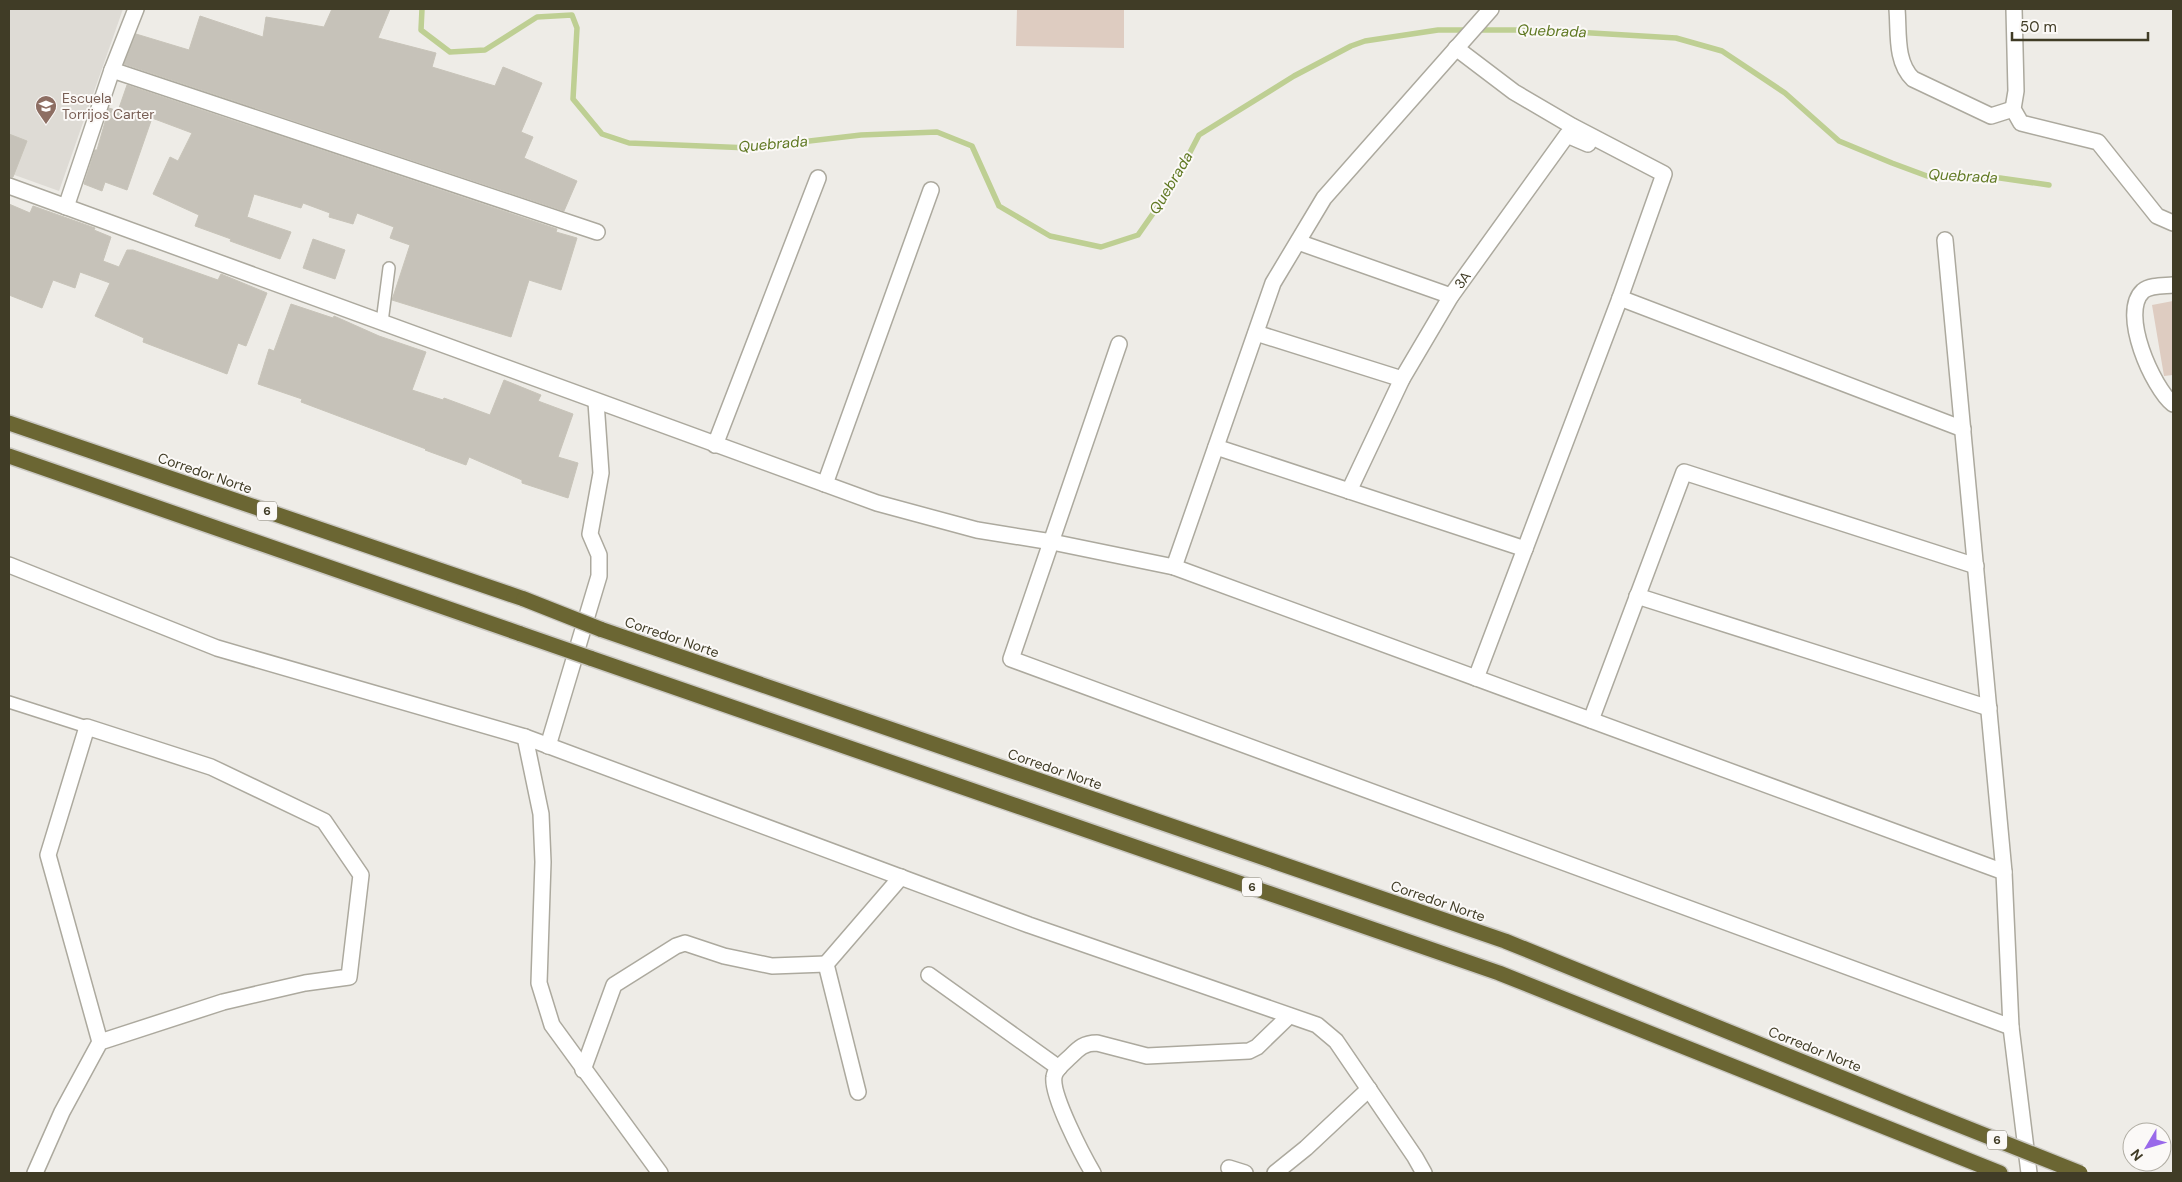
<svg xmlns="http://www.w3.org/2000/svg" width="2182" height="1182" font-family="'DM Sans',sans-serif">
<rect width="100%" height="100%" fill="#eeece7"/>
<path fill="#dedbd5" d="M9,9H123L59,191L9,173Z"/>
<path fill="#deccc1" d="M1017,9H1124V48L1016,46Z
M2173,301V375L2164,376L2152,305Z"/>
<g fill="none" stroke-linecap="round" stroke-linejoin="round">
<path stroke="#becf93" stroke-width="5.5" d="M422,9L421,30L450,52L485,50L537,17L572,15L577,28L573,99L602,134L629,143L750,148L861,135L937,132L972,146L999,206L1050,236L1101,247L1138,235L1173,185L1199,135L1294,76L1351,46L1365,41L1438,30H1541L1676,38L1722,51L1785,93L1839,141L1892,163L1927,176L2000,178L2049,185"/>
</g>
<path fill="#c6c2b9" stroke="#c8c4b9" d="M332,9H390L378,38L436,53L432,67L495,86L503,67L542,83L521,132L533,137L524,158L577,181L564,211L124,64L136,34L189,50L200,16L263,37L266,17L324,27Z
M127,85L557,229L556,232L577,238L561,290L529,280L511,337L392,300L410,245L390,238L394,227L357,213L353,224L329,217L330,213L303,203L301,208L254,194L247,217L291,232L280,259L230,241L231,239L195,226L199,215L153,194L170,157L178,161L192,133L152,118L127,190L105,182L102,191L84,184L95,150H97L109,108L118,111Z
M9,134L27,141L13,177H9Z
M9,204L30,213L33,206L95,228L94,230L111,237L103,261L119,267L127,250H133L218,280L221,274L267,293L246,346L238,343L227,374L143,342L144,338L95,316L110,283L80,272L75,288L53,280L42,308L9,295Z
M313,239L345,250L335,279L303,268Z
M291,304L333,318L334,316L379,336L426,352L412,390L443,400L444,398L490,415L504,380L541,395L538,401L573,414L558,457L578,463L568,498L522,483V480L469,457L466,465L425,450L426,449L301,402L302,399L258,384L269,349L274,351Z"/>
<g fill="none" stroke-linecap="round" stroke-linejoin="round">
<g stroke="#aca99e" stroke-width="14">
<path id="service" d="M382,322L389,268
M9,702L87,727"/>
</g>
<g stroke="#aca99e" stroke-width="18">
<g id="minor">
<path d="M1897,9C1899,32 1895,62 1913,79L1991,116L2013,109"/>
<path d="M2014,9L2016,91L2013,109L2021,123L2098,142L2157,216L2173,223"/>
<path d="M1456,48L1514,92L1572,126L1664,174L1620,298L1476,678"/>
<path d="M112,70L597,232"/>
<path d="M9,186L877,503L977,530L1052,542L1174,567L2004,872"/>
<path d="M66,207L112,70L136,9"/>
<path d="M1945,240L2004,872L2011,1027L2029,1173"/>
<path d="M1298,242L1451,296"/>
<path d="M2173,285C2165,286 2150,285 2143,291C2119,313 2153,388 2173,404"/>
<path d="M1620,298L1963,429"/>
<path d="M1256,333L1402,379"/>
<path d="M1119,344L1011,659L2011,1027"/>
<path d="M715,445L818,178"/>
<path d="M1216,447L1525,549"/>
<path d="M825,484L931,190"/>
<path id="s1" d="M1349,491L1402,379L1451,296L1567,135L1588,144"/>
<path d="M9,565L217,648L525,737L1029,925L1317,1025L1336,1041L1415,1157L1424,1173"/>
<path d="M1174,567L1273,283L1324,198L1491,9"/>
<path d="M1637,596L1989,708"/>
<path d="M1591,720L1684,472L1976,566"/>
<path d="M525,737L541,814L543,862L539,983L552,1025L660,1173"/>
<path d="M548,746L599,576V555L590,534L601,473L596,402"/>
<path d="M929,975L1059,1068"/>
<path d="M583,1070L614,985L676,946L685,943L724,956L772,966L826,964"/>
<path d="M858,1092L826,964L901,877"/>
<path d="M1229,1168L1245,1173"/>
<path d="M35,1173L62,1112L100,1042L223,1002L305,983L349,977L361,875L324,821L211,767L87,727L48,855L100,1042"/>
<path d="M1093,1173C1083,1156 1051,1095 1054,1077C1055,1069 1065,1062 1071,1056C1079,1048 1084,1043 1097,1043L1147,1056L1249,1051L1257,1047L1289,1016"/>
<path d="M1275,1173L1306,1148L1369,1089"/>
</g>
</g>
<g stroke="#cac8c2" stroke-width="18">
<path id="motorway" d="M9,423L524,599
M9,456L521,634
M600,629L1505,941L1914,1107
M590,658L1499,973L2000,1173"/>
</g>
<use href="#service" stroke="#fff" stroke-width="11"/>
<use href="#minor" stroke="#fff" stroke-width="15"/>
<use href="#motorway" stroke="#6b6633" stroke-width="15"/>
<g stroke="#cac8c2" stroke-width="18" stroke-linecap="butt">
<path id="motorway-bridge" d="M524,599L600,629
M521,634L590,658
M1914,1107L2080,1173"/>
</g>
<use href="#motorway-bridge" stroke="#6b6633" stroke-width="15"/>
</g>
<defs>
<g id="school-pin" transform="scale(1.125)"><path d="M0 17L-7.5 6A9.5 9.5 0 1 1 7.5 6Z" fill="#8d6e63" stroke="#fbf9f7"/><path d="M0-5L7-2L0 1L-7-2ZM-4 1L0 2.5L4 1V4Q0 6-4 4Z" fill="#fff"/></g>
</defs>
<g fill-rule="evenodd">
<use href="#school-pin" x="46" y="106"/>
</g>
<g text-anchor="middle" stroke-width="4" stroke-linejoin="round" paint-order="stroke">
<g fill="#fbf9f7" stroke="#787565" stroke-width="1">
<rect x="257" y="501.5" width="20" height="19" rx="4"/>
<rect x="1242" y="877.5" width="20" height="19" rx="4"/>
<rect x="1987" y="1130.5" width="20" height="19" rx="4"/>
</g>
<g font-size="12" font-weight="bold" fill="#403c26">
<text x="267" y="515">6</text>
<text x="1252" y="891">6</text>
<text x="1997" y="1144">6</text>
</g>
<g font-size="14" fill="#785e54" stroke="#fbf9f7" text-anchor="start">
<text x="62" y="103">Escuela<tspan x="62" dy="16">Torrijos Carter</tspan></text>
</g>
<g font-size="14" fill="#403c26" stroke="#fbf9f7">
<text dy="5" stroke="none"><textPath href="#s1" startOffset="240">3A</textPath></text>
<text transform="translate(205 473) rotate(19)" y="5">Corredor Norte</text>
<text transform="translate(672 637) rotate(19)" y="5">Corredor Norte</text>
<text transform="translate(1055 769) rotate(19)" y="5">Corredor Norte</text>
<text transform="translate(1438 901) rotate(19)" y="5">Corredor Norte</text>
<text transform="translate(1815 1049) rotate(22)" y="5">Corredor Norte</text>
</g>
<g font-size="15" font-style="italic" fill="#607923" stroke="#fbf9f7">
<text transform="translate(1552 31) rotate(2)" y="5">Quebrada</text>
<text transform="translate(773 144) rotate(-5)" y="5">Quebrada</text>
<text transform="translate(1963 176) rotate(3)" y="5">Quebrada</text>
<text transform="translate(1171 183) rotate(-59)" y="5">Quebrada</text>
</g>
</g>
<rect width="2182" height="1182" fill="none" stroke="#403c26" stroke-width="20"/>
<g transform="translate(2147 1147) rotate(232)"><circle r="24" fill="#fbf9f7" stroke="#b0ada3"/>
<path d="M0-4L9 19L0 12L-9 19Z" fill="#9969ea"/>
<text y="-8" font-size="14" font-weight="bold" text-anchor="middle" fill="#403c26">N</text>
</g>
<path d="M2012 32v8h136v-8" fill="none" stroke="#403c26" stroke-width="2.5"/>
<text x="2020" y="32" font-size="15" fill="#403c26" stroke="#fbf9f7" stroke-width="4" paint-order="stroke">50 m</text>
</svg>
